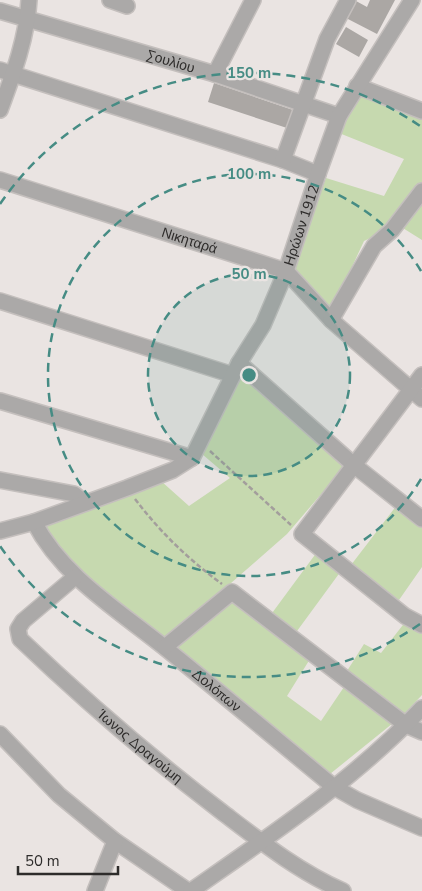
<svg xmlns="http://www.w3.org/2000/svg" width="422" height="891" font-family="'Nunito Sans',sans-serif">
<rect width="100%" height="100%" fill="#eae4e2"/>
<path fill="#c6d9af" d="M358,95L422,117V240L398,225L364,241L331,312L293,268L326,178L384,196L404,159L339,133Z
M239,371L346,465L287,534L223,590L264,624L317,552L341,571L289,642L310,659L287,696L321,721L344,687L347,671L364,644L381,653L406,621L422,629V695L403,715L330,774L81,573L44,527L161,481L189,506L230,478L202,454Z
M397,505L422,524V567L399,600L351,565Z"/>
<path fill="#aba7a4" d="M370,0H395L377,34L346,18L356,1L367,7Z
M346,27L368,40L359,57L336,44Z
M214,83L293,110L287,128L208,102Z"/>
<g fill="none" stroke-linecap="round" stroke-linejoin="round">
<g stroke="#c4bfbd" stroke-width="18">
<g id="minor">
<path d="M110,0L127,6"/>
<path id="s1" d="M0,11L215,74L339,116"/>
<path d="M0,70L283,160L318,174"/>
<path d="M215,74L253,0"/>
<path d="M357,86L422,111"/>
<path d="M0,110C13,75 27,38 29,0"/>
<path d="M283,160L327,39L348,0"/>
<path id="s2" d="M0,180L286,271L331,320L422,399"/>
<path d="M0,301L233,375"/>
<path d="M331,320L374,246L392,230L422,191"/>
<path d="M239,363L355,466L422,519"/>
<path d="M422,375L302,534L405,616L422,625"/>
<path d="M0,401L192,458"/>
<path d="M0,480L74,494L85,503"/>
<path id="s3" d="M34,522C62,576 118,610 164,647C221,693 277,740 334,787L357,800L422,828"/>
<path id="s4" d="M0,531L34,522L127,488L173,470L192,458L239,363L263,325L286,271L318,174L339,116L412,0"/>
<path id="s5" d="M75,577L23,621L18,629L20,639C84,700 151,758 222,812C260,841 299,872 343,891"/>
<path d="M165,647L232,592L406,725L422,732"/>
<path d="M0,734L59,795L115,841L188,891"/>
<path d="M95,891L115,841"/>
<path d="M191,891C271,835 355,779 422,708"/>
</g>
</g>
<path stroke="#a39e9c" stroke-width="2.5" stroke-dasharray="5 2.5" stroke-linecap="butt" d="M210,451L291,525
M135,499C161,533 188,559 222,584"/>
<use href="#minor" stroke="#aba9a8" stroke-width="15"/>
</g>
<circle cx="249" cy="375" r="101" fill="#468c84" fill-opacity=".12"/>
<g fill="none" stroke="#468c84" stroke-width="2.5" stroke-dasharray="9 6">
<circle cx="249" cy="375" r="101"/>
<path d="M421 479A201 201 0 1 1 421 271"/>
<path d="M420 624A302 302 0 0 1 0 546M0 204A302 302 0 0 1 420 126"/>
</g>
<g text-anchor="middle" stroke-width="4.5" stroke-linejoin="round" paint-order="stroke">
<g font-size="14" fill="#2e2c2b" stroke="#eae4e2">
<text dy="5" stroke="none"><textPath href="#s1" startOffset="178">Σουλίου</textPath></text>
<text dy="5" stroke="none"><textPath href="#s4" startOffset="464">Ηρώων 1912</textPath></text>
<text dy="5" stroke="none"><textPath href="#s2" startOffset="199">Νικηταρά</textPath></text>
<text dy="5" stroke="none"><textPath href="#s3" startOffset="250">Δολόπων</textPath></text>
<text dy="5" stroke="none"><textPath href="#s5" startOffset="249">Ίωνος Δραγούμη</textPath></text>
</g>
</g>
<circle cx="249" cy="375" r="8" fill="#468c84" stroke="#eae4e2" stroke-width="2.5"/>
<g font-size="15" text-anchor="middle" font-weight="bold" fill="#468c84" stroke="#eae4e2" stroke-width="4.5" stroke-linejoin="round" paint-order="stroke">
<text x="249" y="78">150 m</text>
<text x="249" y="179">100 m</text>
<text x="249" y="279">50 m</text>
</g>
<path d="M18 866v8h100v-8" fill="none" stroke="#2e2c2b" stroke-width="2.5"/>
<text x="25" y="866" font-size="15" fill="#2e2c2b" stroke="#eae4e2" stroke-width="4" paint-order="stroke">50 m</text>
</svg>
